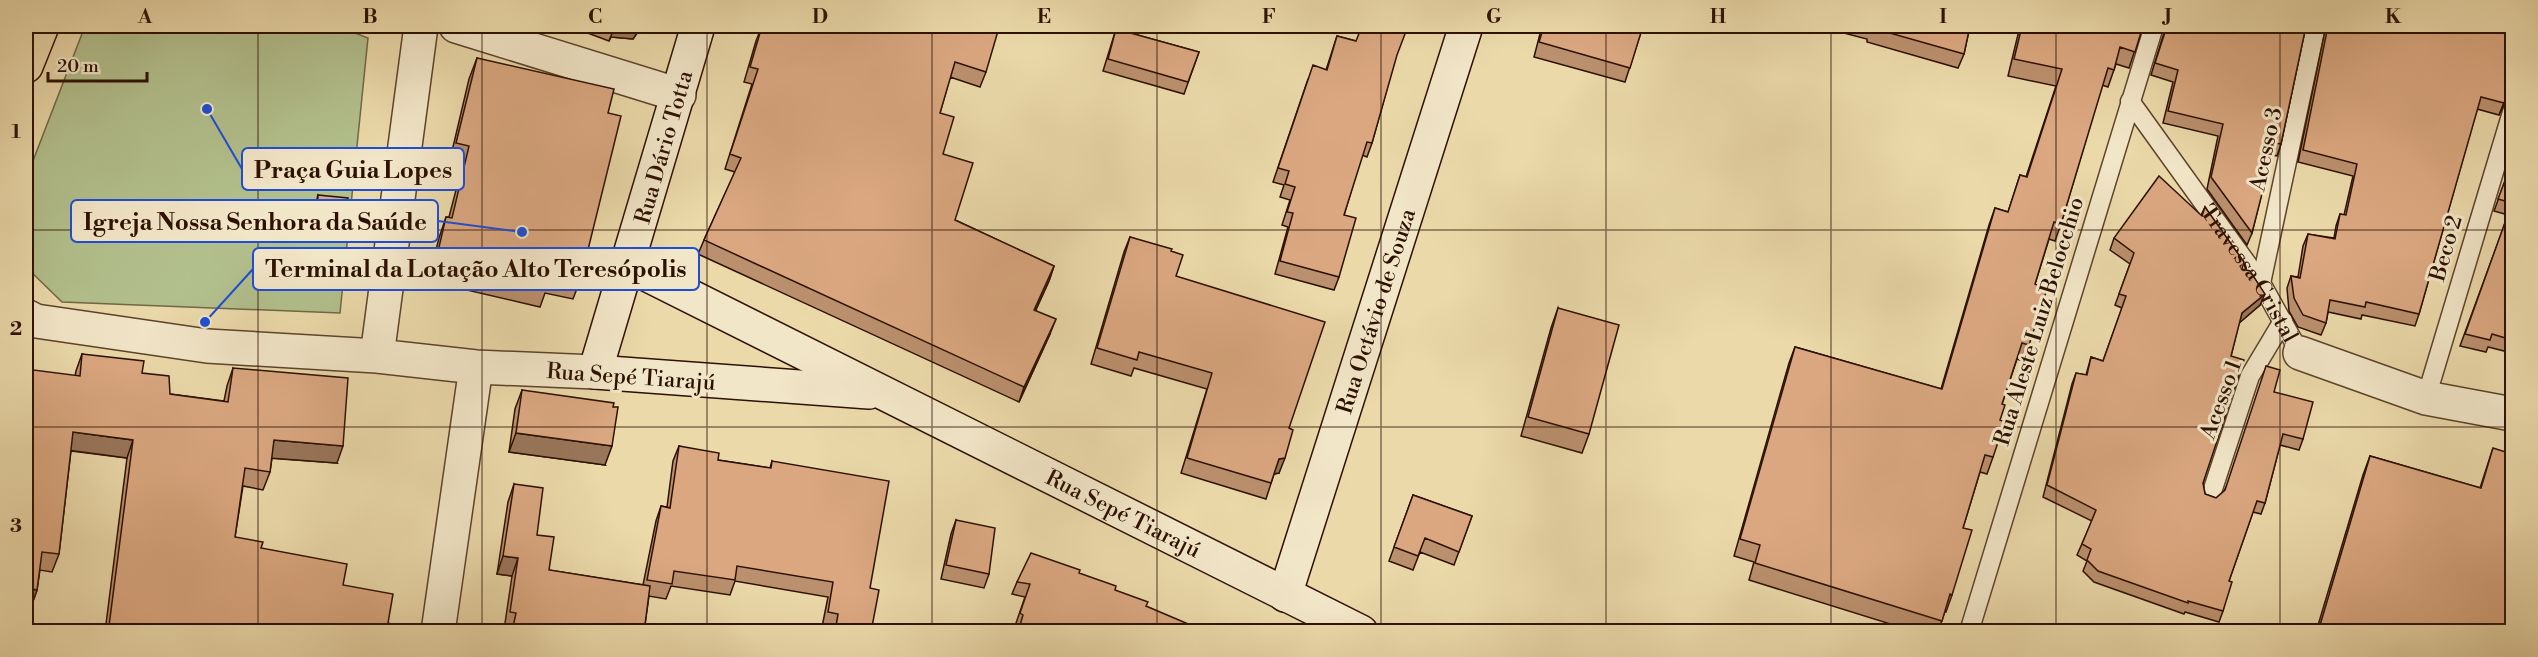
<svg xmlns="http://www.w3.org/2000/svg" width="2538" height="657" font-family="'Libre Bodoni',serif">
<rect width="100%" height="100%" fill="#ebd9aa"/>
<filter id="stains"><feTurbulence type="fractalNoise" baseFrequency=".00333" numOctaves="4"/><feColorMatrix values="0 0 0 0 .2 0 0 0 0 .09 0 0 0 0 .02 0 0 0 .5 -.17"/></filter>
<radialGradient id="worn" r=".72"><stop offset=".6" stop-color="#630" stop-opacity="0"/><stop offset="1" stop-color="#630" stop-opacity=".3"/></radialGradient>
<path fill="#b2c08d" stroke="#706846" stroke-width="1.5" d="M85,26H337L368,38L340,313L62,302L26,267V179Z"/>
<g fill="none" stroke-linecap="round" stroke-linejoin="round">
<g stroke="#5c432a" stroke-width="21">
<g id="lane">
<path id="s1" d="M2130,101L2261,283L2300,353"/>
<path d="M2261,283L2316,26"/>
<path d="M2426,398L2512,112"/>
<path d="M2210,498L2250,376L2283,321"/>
<path d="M1969,632L2154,26"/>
</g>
</g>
<g stroke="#5c432a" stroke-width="36">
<path id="street" d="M456,26L679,95
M26,316L36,321L207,346L377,356L476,367L595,372
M2300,353L2426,398L2512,414
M377,356L421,26
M438,632L476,367"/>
</g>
<g stroke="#2d1100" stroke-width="36">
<g id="secondary">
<path d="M698,26L595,372L869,392"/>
<path id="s2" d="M628,265L1361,632"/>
<path id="s3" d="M1285,595L1466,26"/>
</g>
</g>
<g stroke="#2d1100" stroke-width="36">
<path id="primary" d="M26,66L42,26"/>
</g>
<use href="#lane" stroke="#f2e6c8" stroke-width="18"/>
<use href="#street" stroke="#f2e6c8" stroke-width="33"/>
<use href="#secondary" stroke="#f2e6c8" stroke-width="33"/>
<use href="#primary" stroke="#ebd9aa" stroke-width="33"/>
</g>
<path fill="#bb906e" stroke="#2d1100" stroke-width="1.5" d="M569,26H642L633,39L611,37L609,41Z
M762,26L768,28L769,26H982L986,72L980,87L950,77L940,113L943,154L955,220L1054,266L1049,281L1036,310L1050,334L1019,402L698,254L704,240L735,172L725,169L752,84L744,82L756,41Z
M1542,26H1643L1625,82L1534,57Z
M1817,26H1970L1964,54L1958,68L1867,42V39Z
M2020,26H2143L2129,68L2116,64L2108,87L2102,85L2061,224L2055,241L2049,239L2035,284L2029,345L2023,361L2017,359L2002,404L1993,457L1987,474L1980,472L1963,528L1952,595L1946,612L1945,611L1938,632H1916L1749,580L1754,562L1734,556L1789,363L1795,347L1941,389L1989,225L1995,208L2008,212L2020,175L2026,177L2056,86L2008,76Z
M2166,26H2306L2281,144L2277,156L2271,155L2252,233L2247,245L2207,189L2218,136L2163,123L2173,82L2151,75Z
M2326,26H2512V102L2509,101L2504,104L2499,115L2477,109L2419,314L2415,326L2362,315L2361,319L2328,312L2326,323L2321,335L2298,327L2289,311L2287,288L2291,276L2298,277L2303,246L2308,234L2334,238L2336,226L2340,214L2344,215L2353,176L2298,162Z
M1116,29L1199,52L1184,94L1103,71Z
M1337,36L1356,41L1396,56L1372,143L1367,157L1362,155L1344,215L1339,277L1334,290L1275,274L1288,227L1282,225L1290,200L1280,197L1284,185L1273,182L1308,79L1326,70Z
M477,58L608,113L581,278L573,299L545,293L540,307L428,281L439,238L446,217H449L462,167L449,164L469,79Z
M2512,162V353L2488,347L2486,352L2460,346L2508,215L2494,211Z
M318,195L345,230L342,237L313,235L316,203Z
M2205,207L2242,269L2260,305L2239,323L2231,356L2203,483L2205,494L2216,498L2224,491L2274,392L2303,439L2299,450L2280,445L2265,503L2261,514L2253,512L2229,581L2223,611L2219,622L2185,612L2184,614L2094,582L2083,571L2087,561L2077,555L2092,521L2043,497L2072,384L2076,373L2086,375L2091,357L2103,361L2122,308L2115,305L2130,264L2110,250L2114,238L2201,215Z
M1130,237L1171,251L1176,276L1289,428L1279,473L1274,474L1266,499L1181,473L1207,389L1134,368L1131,376L1091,364L1124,252Z
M1558,308L1589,434L1582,453L1521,436L1551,328Z
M82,354L142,373L170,394L224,401L227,386L233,368L337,463L272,458L270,472L263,490L243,486L235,537L343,585L388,623L391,632H105L127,458L71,451L59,554L52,572L40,570L37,590L31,607L76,371Z
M522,390L605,465L509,452L515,409Z
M679,446L718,460L770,468L772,461L870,588L871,632H832L833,629L822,627L828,597L735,581L730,595L671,586L666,599L649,596L644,632H510L504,630L512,576L497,574L508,502L514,484L537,535L549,570L643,585L656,521L661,506L667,507L673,461Z
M2493,448L2512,632H2316L2363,475L2370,456L2480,488Z
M1413,495L1472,516L1454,565L1420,552L1413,570L1389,561Z
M956,520L989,574L984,588L941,579L951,534Z
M1079,573L1146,606L1019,627L1015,626L1025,597L1012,594L1017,582Z"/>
<path fill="#99755a" stroke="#2d1100" stroke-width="1.5" d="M615,26H642L633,39L611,37L609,41Z
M2512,90L2509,101L2504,104L2499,115L2508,92Z
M316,228L345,230L342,237L313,235Z
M1054,266L1049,281L1029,324L1034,310Z
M2265,294L2260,305L2238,324L2242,313Z
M1056,319L1050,334L1019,402L1024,387Z
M73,432L133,440L127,458L67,450Z
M516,433L612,446L605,465L509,452Z
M274,440L343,446L337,463L268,458Z
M1285,458L1279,473L1273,474L1279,459Z
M503,556L518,558L512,576L497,574Z
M28,588L37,590L31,607L26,606V595Z
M109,626L114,627L112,632H108Z"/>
<path fill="#daa780" stroke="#2d1100" stroke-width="1.5" d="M762,26L769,28L770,26H982L998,31L986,72L955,62L940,113L954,117L943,154L973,163L955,220L1054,266L1034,310L1056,319L1024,387L704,240L741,158L730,154L758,69L750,67Z
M1362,26H1408L1397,55L1372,143L1367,142L1344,215L1356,218L1339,277L1280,261L1293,213L1287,212L1295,187L1285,184L1289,171L1278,168L1313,65L1327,70L1337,36L1356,41Z
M1544,26H1643L1630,68L1539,42Z
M1872,26H1970L1964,54L1872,28Z
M2022,26H2143L2135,52L2120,47L2114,70L2108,68L2061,224L2054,222L2035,284L2047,289L2029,345L2022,343L2002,404L2005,405L2000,420L2005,422L1993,457L1985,455L1963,528L1972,530L1952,595L1950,594L1942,621L1755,563L1760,545L1740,539L1795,347L1942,389L1995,208L2008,212L2020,175L2027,177L2062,69L2014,59Z
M2167,26H2306L2281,144L2275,143L2252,233L2211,177L2223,124L2168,111L2178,70L2155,63Z
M2328,26H2512V90L2508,92L2504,103L2481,97L2419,314L2366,302L2365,307L2330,300L2326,323L2303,315L2294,298L2291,276L2300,278L2308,234L2335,239L2340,214L2346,215L2357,164L2303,150Z
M1116,29L1199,52L1188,82L1108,59Z
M477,58L614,89L608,113L621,116L581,278L551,271L548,286L436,260L446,217L452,218L469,146L456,143Z
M2512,162V340L2492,334L2490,340L2465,334L2512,203L2498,199Z
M2159,176L2202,216L2205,207L2244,262L2242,269L2250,271L2265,294L2242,313L2231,356L2244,360L2203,483L2205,494L2216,498L2225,490L2266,366L2280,370L2274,392L2313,402L2303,439L2283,434L2265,503L2257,501L2229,581L2232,582L2223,611L2188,601V603L2098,571L2087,560L2091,549L2082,544L2096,510L2047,485L2076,373L2087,375L2091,357L2103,361L2126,296L2119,294L2134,253L2114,238Z
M318,195L348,198L345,230L316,228Z
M1130,237L1172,249L1171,251L1183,255L1176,276L1325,322L1289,428L1293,430L1285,458L1279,459L1271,483L1187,458L1212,373L1139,352L1137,360L1097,348Z
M1558,308L1619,325L1589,434L1528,417Z
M26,349H28L26,368Z
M82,354L144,361L142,373L169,376L170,394L228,402L233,368L348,378L343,446L274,440L270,472L245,468L235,537L263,542L261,548L347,564L343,585L393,594L388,623L392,624L391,632H113L114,627L109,626L133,440L73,432L59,554L42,552L37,590L28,588L26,601V369L80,376Z
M522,390L614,403L613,407H618L612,446L516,433Z
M679,446L719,453L718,460L771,468L772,461L889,481L870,588L879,590L871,632H835L838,614L828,612L833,582L737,566L735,580L674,571L672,584L647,580L661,506L670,508Z
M2493,448L2512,454V632H2318L2370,456L2481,488Z
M514,484L543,488L537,535L554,537L549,570L650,586L644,632H512L516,613L510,612L518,558L503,556Z
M1413,495L1472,516L1459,552L1425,538L1418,556L1394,547Z
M956,520L995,528L989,574L946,565Z
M1031,553L1080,570L1079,573L1116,586L1115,590L1148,602L1146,606L1207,632H1018L1023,615L1020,613L1030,584L1017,582Z"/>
<path fill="none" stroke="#2d1100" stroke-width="1.5" stroke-opacity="0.55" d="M258,26V632M482,26V632M707,26V632M932,26V632M1157,26V632M1381,26V632M1606,26V632M1831,26V632M2056,26V632M2280,26V632M26,230H2512M26,427H2512"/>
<g text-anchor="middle" stroke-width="6" stroke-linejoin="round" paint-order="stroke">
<g font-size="22" fill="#2d1100" stroke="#f2e6c8">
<text transform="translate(663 147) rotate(-74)" y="8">Rua Dário Totta</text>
<text transform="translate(2265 149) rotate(-78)" y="8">Acesso 3</text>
<text transform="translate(2445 248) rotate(-74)" y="8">Beco 2</text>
<text dy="8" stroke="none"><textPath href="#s1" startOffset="210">Travessa Cristal</textPath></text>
<text dy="8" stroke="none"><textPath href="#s3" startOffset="298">Rua Octávio de Souza</textPath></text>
<text transform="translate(2038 321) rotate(-73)" y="8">Rua Aleste Luiz Belocchio</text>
<text transform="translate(631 376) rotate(4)" y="8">Rua Sepé Tiarajú</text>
<text transform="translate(2220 399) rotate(-70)" y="8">Acesso 1</text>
<text dy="8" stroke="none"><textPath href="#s2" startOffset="554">Rua Sepé Tiarajú</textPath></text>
</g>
</g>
<path fill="none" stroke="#1d4ed8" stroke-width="2" d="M207 109L242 169M522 232L438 221M205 322L253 269"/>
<g fill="#1d4ed8" stroke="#f2e6c8" stroke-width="2">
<circle cx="207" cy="109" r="6"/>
<circle cx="522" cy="232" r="6"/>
<circle cx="205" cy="322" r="6"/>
</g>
<g fill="#f2e6c8" stroke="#1d4ed8" stroke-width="2">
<rect x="242" y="148" width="222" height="42" rx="6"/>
<rect x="71" y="200" width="367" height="42" rx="6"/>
<rect x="253" y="248" width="446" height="42" rx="6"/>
</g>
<g font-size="24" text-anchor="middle" font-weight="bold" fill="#2d1100">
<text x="353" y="178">Praça Guia Lopes</text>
<text x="255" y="230">Igreja Nossa Senhora da Saúde</text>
<text x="476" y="277">Terminal da Lotação Alto Teresópolis</text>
</g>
<rect width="2538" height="657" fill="none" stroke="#ebd9aa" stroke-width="66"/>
<path d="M48 72v9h99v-9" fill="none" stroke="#2d1100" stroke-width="3"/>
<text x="57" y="72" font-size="18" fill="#2d1100" stroke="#f2e6c8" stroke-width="4.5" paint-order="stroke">20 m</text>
<rect x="33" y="33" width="2472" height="591" fill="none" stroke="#2d1100" stroke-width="2"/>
<g font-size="20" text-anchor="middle" font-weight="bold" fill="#2d1100">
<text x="145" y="23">A</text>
<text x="370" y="23">B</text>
<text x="595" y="23">C</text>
<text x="820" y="23">D</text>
<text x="1044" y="23">E</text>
<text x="1269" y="23">F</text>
<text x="1494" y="23">G</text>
<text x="1718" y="23">H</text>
<text x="1943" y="23">I</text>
<text x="2168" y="23">J</text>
<text x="2393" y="23">K</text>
<text x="16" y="138">1</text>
<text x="16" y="335">2</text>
<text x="16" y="532">3</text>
</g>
<rect width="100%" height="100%" filter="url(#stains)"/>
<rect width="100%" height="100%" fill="url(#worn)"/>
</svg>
